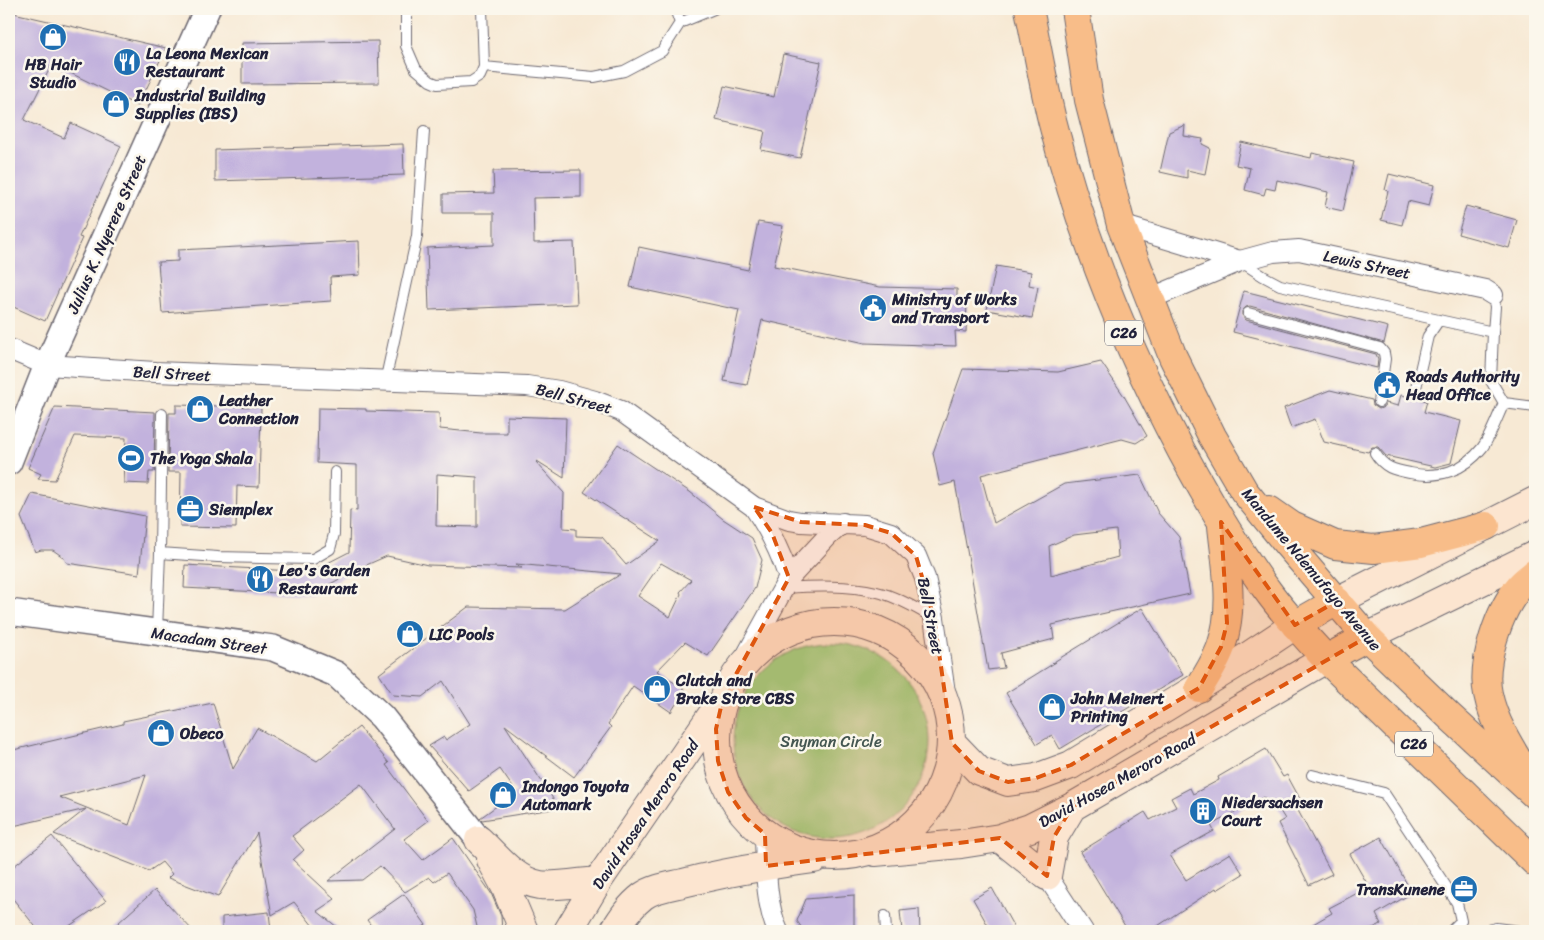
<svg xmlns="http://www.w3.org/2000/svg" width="1544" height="940" font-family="Sriracha,sans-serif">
<rect width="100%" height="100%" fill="#fbf7ec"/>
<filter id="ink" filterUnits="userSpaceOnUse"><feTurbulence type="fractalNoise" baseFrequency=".02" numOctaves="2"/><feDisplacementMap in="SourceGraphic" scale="10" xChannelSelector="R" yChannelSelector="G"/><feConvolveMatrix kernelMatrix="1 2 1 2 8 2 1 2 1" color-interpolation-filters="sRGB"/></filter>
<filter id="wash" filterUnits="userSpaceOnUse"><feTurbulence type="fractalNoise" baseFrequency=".0096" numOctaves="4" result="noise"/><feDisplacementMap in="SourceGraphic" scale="20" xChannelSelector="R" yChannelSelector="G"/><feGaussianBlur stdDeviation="1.12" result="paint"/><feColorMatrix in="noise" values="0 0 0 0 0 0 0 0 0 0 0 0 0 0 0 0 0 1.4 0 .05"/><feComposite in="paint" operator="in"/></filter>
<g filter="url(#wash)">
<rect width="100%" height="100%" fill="#f7e9d4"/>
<path fill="#97d489" stroke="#5c7b62" d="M733 741a98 98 0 1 1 196 0a98 98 0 1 1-196 0Z"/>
<g id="blocks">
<path fill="#c2b2dd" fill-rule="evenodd" d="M9,12L166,48L138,106L52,64L24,120L64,138L71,123L121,146L79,237L82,238L45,321L9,305Z
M378,41L379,83L242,84V43Z
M783,54L821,62L800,158L761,150L765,131L716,120L724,86L774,97Z
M1185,125L1184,136L1203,139L1202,144L1210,148L1205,174L1187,170V178L1160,172L1169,132Z
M1241,142L1311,158L1312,153L1354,162L1343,211L1325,207L1328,192L1277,180L1275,190L1266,188L1264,195L1245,190L1250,168L1236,165Z
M403,144L404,175L215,181V150Z
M581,170V197L533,198L534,243L574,242L577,304L429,310L427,248L494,245V213H443V194L494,193L493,171Z
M1389,174L1434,185L1429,206L1408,201L1402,225L1381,220L1388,191L1385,190Z
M1466,206L1517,220L1509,248L1458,234Z
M758,222L783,226L774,266L880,287L957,289V301H967L966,332L955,331L956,346L865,343L762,320L747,385L724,381L739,310L630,287L639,247L748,270Z
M359,241L360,275L330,277L331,301L162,313L158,262L178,261V250Z
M996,266L1031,272L1029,285L1038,287L1032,318L987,310Z
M1244,291L1388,327L1384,343L1250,306L1246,307L1242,311V315L1246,320L1376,354L1378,359L1377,368L1233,332Z
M1101,362L1124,396L1147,436L1136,443L1122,439L981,475L994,523L1064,484L1140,475L1158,513L1179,537L1190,594L1052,625L1054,639L1001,653L1004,668L988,670L955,482L940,486L933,453L963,369L1058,372ZM1116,530L1118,557L1051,575L1049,546L1074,535Z
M1330,390L1372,400L1373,405L1379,409L1384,407L1386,403L1398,406L1401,395L1427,401L1424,412L1461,421L1451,463L1435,467L1386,456L1378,447H1372L1368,452L1324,442L1315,419L1291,428L1284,408Z
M176,405L261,407L259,487L237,486L236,528L180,527L181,472H168L169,413H176Z
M55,407L155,412L154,472H149L148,484L124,483L126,438L75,436L55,480L38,479L41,474L28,468Z
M318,408L366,409V411L439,413L440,429L481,433H507V416L566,418L564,478L537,461L536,462L564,493L563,528L576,529V536L602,537L626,565L660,541L584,492L618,444L690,492L723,519L752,538L762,560L755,588L708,656L685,642L657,671L685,690L671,712L633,686L608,724L611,727L574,777L505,725L559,808L482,820L480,818L516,792L500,769L469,791L429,746L444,737L446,740L470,724L443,681L422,697L393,695L379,674L468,607L565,609L621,574L516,564L522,568L428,565L387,556L348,573L349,574L315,592V595L184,588L185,565L310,572L349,552L350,510L357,511V465L317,463ZM437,474L477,477V527L436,526ZM661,563L691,580L680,592L681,594L670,617L638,596Z
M32,494L145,516L139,574L67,563L63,557L53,550H41L35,552L21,517Z
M1142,608L1183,675L1060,749L1052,735L1037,744L1006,693L1056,662L1052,663Z
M213,703L233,769L257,728L317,761L359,727L389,763L386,765L428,821L404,839L423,860L453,838L491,893L501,916L502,931H478L473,910L447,873L434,882L429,877L405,892L380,866L362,880L328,881L395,829L361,784L292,836L304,850L293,860L335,899L317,911L342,931H317L294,902L272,915L257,833L218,897L168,878L172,874L162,862L149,871L54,834L86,809L9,827V751L123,724V721ZM146,775L129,825L59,797Z
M1266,749L1283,777L1287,775L1300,799L1294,803L1332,874L1309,885L1278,823L1285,819L1273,800L1267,803L1264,797L1211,825L1214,831L1170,855L1186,880L1230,853L1243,874L1217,890L1216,888L1150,931H1128L1080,852L1145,812L1150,820L1176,807L1171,798L1190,788L1193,794L1219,780L1218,777Z
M52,836L106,901L62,931H39L9,894V870Z
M1381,837L1412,893L1376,914L1381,924L1367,931H1301L1332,913L1329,908L1369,887L1350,854Z
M992,888L1016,931H991L973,899Z
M155,890L193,931H109Z
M404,894L426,925L417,931H375L367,920Z
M854,895V931H804L797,921L806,899Z
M919,909L920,931H902L900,911Z
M269,912L271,931H222V917Z"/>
</g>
</g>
<g filter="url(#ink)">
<use href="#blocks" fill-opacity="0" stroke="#6d6871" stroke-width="1"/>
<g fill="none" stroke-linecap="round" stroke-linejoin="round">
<g stroke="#6d6871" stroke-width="12">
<path id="service" d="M406,9V46L416,69L430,81L437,84L471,82L480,76L484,67L482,9
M680,23L714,9
M484,67L594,77L624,71L662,51L680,23L675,9
M1240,261L1263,276L1280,285L1493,332L1491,381L1504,403L1535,407
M1493,295L1495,307L1493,332
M1248,313L1380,348L1384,353L1385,359L1379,402
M385,382L417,236L424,131
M1415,392L1428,336L1439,320
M1375,453C1384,468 1394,470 1410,473C1438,479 1464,471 1482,448C1490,438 1498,415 1504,403
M160,553L162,414
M785,588C816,586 847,585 877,592C896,596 917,609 934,618
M157,631L160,553L218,557L313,559L330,549L334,534L335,472
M1312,775L1384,793L1457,903L1461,921L1451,931
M885,916L886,931
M1482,931L1496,928L1519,931"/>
</g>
<g stroke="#6d6871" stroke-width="22">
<path id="minor" d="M1121,225L1240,261
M1149,299L1240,261L1273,252L1299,250L1485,290L1493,295
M9,349L47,365L155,372L527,386L559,391L595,401L621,411L754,507L789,520L801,522L865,525L891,533L916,556L925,578L934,618L947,706
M789,578L828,536L843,523
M739,669L789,578C780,551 770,530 754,507
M765,834C766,864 765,904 778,931
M1047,876L1083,931"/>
</g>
<g stroke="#6d6871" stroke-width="28">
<path id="tertiary" d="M9,462L47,365L207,9
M9,612L273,648L336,674L382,717L479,840"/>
</g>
<g stroke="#6d6871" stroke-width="30">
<path id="secondary" d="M1337,601L1535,501
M717 739a117 117 0 1 1 234 0a117 117 0 1 1-234 0Z
M1367,637L1535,555
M952,743L979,771L1008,782L1036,778L1071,765L1241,661L1295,625
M1000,838L1047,876L1054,837L1072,807
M479,840C497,857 515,881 540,885C553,887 583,882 598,881
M875,852L961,844L1000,838L1030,828L1072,807L1326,659
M491,860L505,886L524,931
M568,931L598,881L718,706
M614,931C622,918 630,906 643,896C654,888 670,886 683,883C726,872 770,865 814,859"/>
</g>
<g stroke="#6d6871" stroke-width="30">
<path id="primary" d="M1029,9C1037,46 1043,83 1052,120C1081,235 1126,347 1182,452C1208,500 1235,547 1267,590C1285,615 1306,637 1326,659L1535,862
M1075,9L1089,100L1121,225L1173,357L1212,436L1244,491L1288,545L1367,637L1449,716L1535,795
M1269,510L1292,526L1335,545L1374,549L1421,543L1486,526
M1295,625L1337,601
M1326,659L1367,637
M1199,688C1207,675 1216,661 1221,647C1235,608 1226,566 1222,526
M1528,777C1513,752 1494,724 1488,694C1481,663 1499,610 1520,586C1524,581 1530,577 1535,573"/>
</g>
<use href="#service" stroke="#fff" stroke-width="10"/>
<use href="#minor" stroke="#fff" stroke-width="20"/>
<use href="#tertiary" stroke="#fff" stroke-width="25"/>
<use href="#secondary" stroke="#fce5d0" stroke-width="28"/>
<use href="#primary" stroke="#f8bd89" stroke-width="28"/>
</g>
</g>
<path fill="#de560e" fill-opacity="0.2" stroke="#de560e" stroke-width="4" stroke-dasharray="10 6" stroke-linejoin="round" d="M754,507L801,522L865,525L891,533L916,556L934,618L952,743L979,771L1008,782L1036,778L1071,765L1199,688L1221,647L1227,623L1221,522L1295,625L1337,601L1367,637L1072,807L1054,837L1047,876L1000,838L766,866L765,834L746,818L728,792L718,761L716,729L723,698L789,578L772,533Z"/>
<defs>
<g id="shop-disc" transform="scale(1.4375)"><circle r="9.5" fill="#1f6fb2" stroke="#fbf7ec"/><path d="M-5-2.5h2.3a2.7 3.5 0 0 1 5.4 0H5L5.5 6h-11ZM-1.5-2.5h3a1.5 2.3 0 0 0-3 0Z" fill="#fff"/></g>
<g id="restaurant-disc" transform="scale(1.4375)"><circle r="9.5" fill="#1f6fb2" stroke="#fbf7ec"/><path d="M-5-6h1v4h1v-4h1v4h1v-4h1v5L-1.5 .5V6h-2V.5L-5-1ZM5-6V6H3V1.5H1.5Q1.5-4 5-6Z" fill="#fff"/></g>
<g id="civic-disc" transform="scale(1.4375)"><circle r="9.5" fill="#1f6fb2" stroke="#fbf7ec"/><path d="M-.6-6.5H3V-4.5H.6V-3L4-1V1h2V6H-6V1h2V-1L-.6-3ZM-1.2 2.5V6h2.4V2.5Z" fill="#fff"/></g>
<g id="stadium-disc" transform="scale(1.4375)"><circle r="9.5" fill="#1f6fb2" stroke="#fbf7ec"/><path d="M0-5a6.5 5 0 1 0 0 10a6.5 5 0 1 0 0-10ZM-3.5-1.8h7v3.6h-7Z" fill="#fff"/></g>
<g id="office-disc" transform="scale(1.4375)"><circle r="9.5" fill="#1f6fb2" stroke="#fbf7ec"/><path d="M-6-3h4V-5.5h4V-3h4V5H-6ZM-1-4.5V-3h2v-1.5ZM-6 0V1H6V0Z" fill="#fff"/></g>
<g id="building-disc" transform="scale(1.4375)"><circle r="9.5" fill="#1f6fb2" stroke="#fbf7ec"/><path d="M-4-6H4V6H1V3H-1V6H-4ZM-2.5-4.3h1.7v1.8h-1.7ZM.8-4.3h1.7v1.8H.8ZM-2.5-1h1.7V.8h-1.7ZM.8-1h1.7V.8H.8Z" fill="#fff"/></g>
</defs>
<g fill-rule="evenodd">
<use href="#shop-disc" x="53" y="37"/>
<use href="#restaurant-disc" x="127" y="62"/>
<use href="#shop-disc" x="116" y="104"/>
<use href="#civic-disc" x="873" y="308"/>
<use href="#civic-disc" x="1387" y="385"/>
<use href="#shop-disc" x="200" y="409"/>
<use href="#stadium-disc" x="131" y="458"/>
<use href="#office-disc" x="190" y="509"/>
<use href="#restaurant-disc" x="260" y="579"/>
<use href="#shop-disc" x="410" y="634"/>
<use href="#shop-disc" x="657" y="689"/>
<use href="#shop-disc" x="1052" y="707"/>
<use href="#shop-disc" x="161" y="733"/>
<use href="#shop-disc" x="503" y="795"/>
<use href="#building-disc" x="1203" y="811"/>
<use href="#office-disc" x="1464" y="889"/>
</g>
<g text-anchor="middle" stroke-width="5" stroke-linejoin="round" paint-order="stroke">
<g fill="#fbf7ec" stroke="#636270" stroke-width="1">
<rect x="1105" y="320.5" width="38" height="25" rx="4"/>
<rect x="1395" y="731.5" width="38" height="25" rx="4"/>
</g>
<g font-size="15" font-weight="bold" fill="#22223b">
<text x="1124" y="338">C26</text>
<text x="1414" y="749">C26</text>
</g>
<g font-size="16" font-weight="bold" fill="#22223b" stroke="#fbf7ec" text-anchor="start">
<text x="146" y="59">La Leona Mexican<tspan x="146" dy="18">Restaurant</tspan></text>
<text x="53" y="70" text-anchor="middle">HB Hair<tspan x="53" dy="18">Studio</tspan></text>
<text x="135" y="101">Industrial Building<tspan x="135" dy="18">Supplies (IBS)</tspan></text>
<text x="892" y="305">Ministry of Works<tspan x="892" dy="18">and Transport</tspan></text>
<text x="1406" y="382">Roads Authority<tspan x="1406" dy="18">Head Office</tspan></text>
<text x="219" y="406">Leather<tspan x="219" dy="18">Connection</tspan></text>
<text x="150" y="464">The Yoga Shala</text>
<text x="209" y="515">Siemplex</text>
<text x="279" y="576">Leo's Garden<tspan x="279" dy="18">Restaurant</tspan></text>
<text x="429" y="640">LIC Pools</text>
<text x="676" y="686">Clutch and<tspan x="676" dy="18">Brake Store CBS</tspan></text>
<text x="1071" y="704">John Meinert<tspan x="1071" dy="18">Printing</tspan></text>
<text x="180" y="739">Obeco</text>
<text x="522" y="792">Indongo Toyota<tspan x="522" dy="18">Automark</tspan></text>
<text x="1222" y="808">Niedersachsen<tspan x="1222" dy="18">Court</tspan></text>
<text x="1445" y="895" text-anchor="end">TransKunene</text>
</g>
<g font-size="16" fill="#22223b" stroke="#fbf7ec">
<text transform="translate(106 234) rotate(-66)" y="6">Julius K. Nyerere Street</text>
<text transform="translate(1367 264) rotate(12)" y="6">Lewis Street</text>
<text transform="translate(172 373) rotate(3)" y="6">Bell Street</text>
<text transform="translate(574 398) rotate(15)" y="6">Bell Street</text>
<text transform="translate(1312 569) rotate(50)" y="6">Mandume Ndemufayo Avenue</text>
<text transform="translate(931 616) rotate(79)" y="6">Bell Street</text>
<text transform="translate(209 640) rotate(8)" y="6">Macadam Street</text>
<text transform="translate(1117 780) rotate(-29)" y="6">David Hosea Meroro Road</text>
<text transform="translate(645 814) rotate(-56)" y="6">David Hosea Meroro Road</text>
</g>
<g font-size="16" fill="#455752" stroke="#fbf7ec">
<text x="831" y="747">Snyman Circle</text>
</g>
</g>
<rect width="1544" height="940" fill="none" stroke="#fbf7ec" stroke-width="30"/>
</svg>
